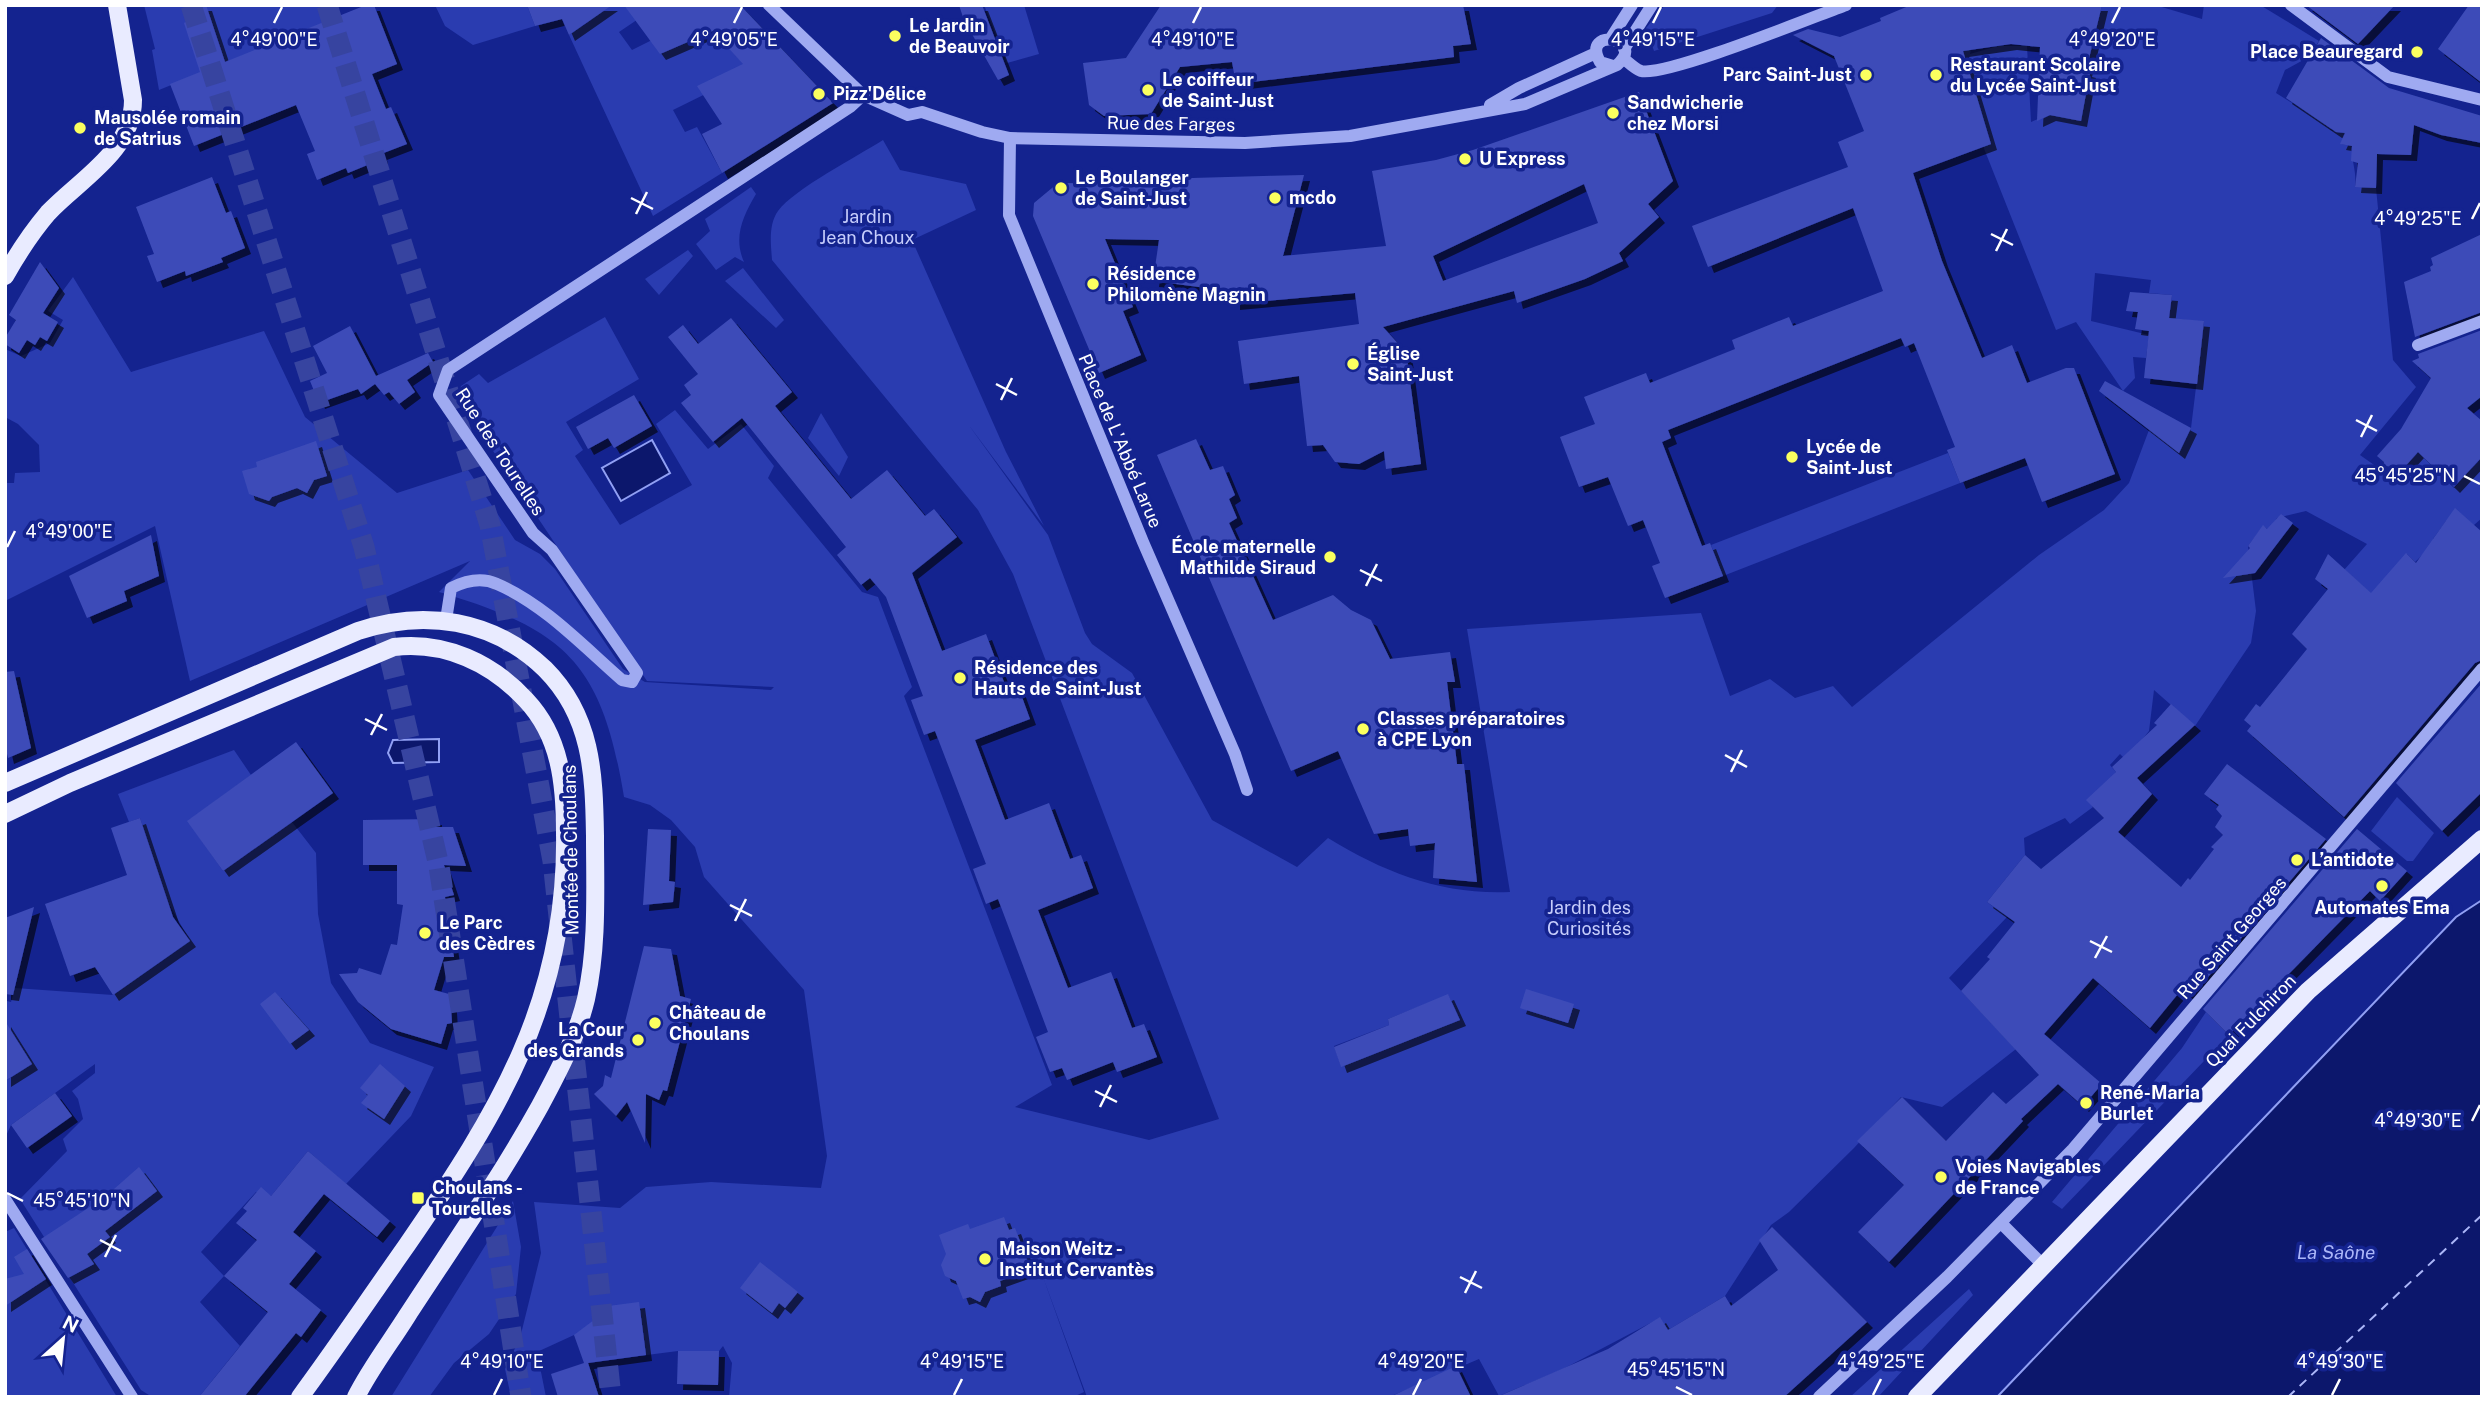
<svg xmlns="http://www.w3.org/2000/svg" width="2487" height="1402" font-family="'Public Sans',sans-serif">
<defs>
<filter id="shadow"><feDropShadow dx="6" dy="6" stdDeviation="0" flood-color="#0009"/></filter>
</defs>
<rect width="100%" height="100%" fill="#14238f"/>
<path fill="#2a3cb0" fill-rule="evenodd" d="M144,5H322L328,21L159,90L152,50L155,49Z
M435,5H527L535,26L473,45L445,26Z
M577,5H659L619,32L632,50L660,36L717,28L754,70L673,110L685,132L697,127L722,173L653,216L569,35L585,24Z
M984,5H1024L1039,54L1007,63Z
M1665,5H1778L1772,13L1654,51L1646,28Z
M2102,5H2155L2202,19L2204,5H2260L2319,41L2307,58L2285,70L2276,93L2321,121L2336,119L2330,130L2345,133L2341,144L2352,146C2351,161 2357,171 2355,186L2376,188L2393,360L2416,387L2360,455L2401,484L2402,470L2418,452L2454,488L2482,457V518L2474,525L2457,528L2446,521L2433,539L2436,542L2415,562L2407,554L2395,621L2344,570L2367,544L2306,511L2277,518L2269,530L2263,526L2248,546L2256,611L2251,643L2195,726L2154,690L2149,731L2126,760L2120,754L2110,765L2116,772L2093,807L2070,824L2065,818L2024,838L2025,855L1987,902L2007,917L1949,978L2016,1049L1942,1107L1901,1097L1854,1148L1789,1212L1771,1225L1725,1296L1668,1330L1660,1318L1563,1369L1499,1396L1479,1359L1389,1397H1087L1043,1277L1084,1392L1073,1397H729L732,1363L723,1346L719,1351H678L608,1360L574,1335L537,1352L546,1397H511L505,1369L520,1338L541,1253L534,1202L620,1208L646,1187L711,1182L821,1188L827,1156L804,990L704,877L695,847L671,820L650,805L624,797C602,664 567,630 439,592L470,561L190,681L155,526L5,601V483H14L15,473L40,472L39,445L18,424L5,417V349L21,356L50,343L63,320L48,311L73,277L131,372L264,331L305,417L397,493L468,470L515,540L540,554L555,569L623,669L645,682L771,690L774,687L647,681L457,397L461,386L479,374L488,383L605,317L639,379L566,422L583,450L575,456L620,525L692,485L656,424L675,410L708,449L741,424L774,466L768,478L862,592L878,597L912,687L904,696L1052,1085L1015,1107L1149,1140L1219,1119L1013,574L978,510L772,260C771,245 768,225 778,211C794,189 858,156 883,140L900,170L966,184L976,210L912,240L1006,452L1044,526L968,424L1048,535L1085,633L1092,644L1132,673L1212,820L1297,867L1328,838C1385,873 1442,895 1510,892L1467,629L1701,613L1730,696L1770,679L1795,698L1833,686L1852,707L2039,555L2104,510L2129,483L2149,430L2179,452L2191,428L2204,322L2169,318L2172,295L2149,293L2151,280L2095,273L2091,321L2149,335L2146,358L2133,357L2135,378L2123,391L2076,322L2056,330L1983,146L1991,143L1962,47L1972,45L1970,54L1998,46H2027L2031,122L2057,111L2086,71ZM1448,995L1460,1019L1341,1066L1334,1046L1389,1025L1388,1019Z
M751,187L756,194C743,216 733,237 744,262L735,257L716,270L696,244L710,231L705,219Z
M688,250L693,256L659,295L645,279Z
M743,268L784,320L776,328L725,281Z
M821,413L848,457L839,476L808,438Z
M1948,453L1960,483L1723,576L1711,545Z
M234,750L251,775L188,821L223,871L292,822L316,853L318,914L331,983L370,1043L434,1067L411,1116L346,1184L308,1151L271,1196L256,1192L201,1252L224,1276L200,1302L240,1346L199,1397H152L141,1390L20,1199L67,1151L63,1139L83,1119L78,1099L72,1091L95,1073V1064L11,1125L5,1138V1081L32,1064L13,1034L5,1038L7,1001L11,1002L15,988L113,995L190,941L169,904L140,818L129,822L118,794Z
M2397,797L2434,833L2413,861H2407L2371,831Z
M2206,1012L2229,1035L2062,1209L2052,1202L2182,1048Z
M513,1201L521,1247L516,1294L489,1334L454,1363L429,1397H391Z
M14,1228L117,1397H5V1232Z
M1969,1289L1973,1295L1878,1397H1850Z"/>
<path fill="#0c176c" stroke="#91a0f4" stroke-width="2" d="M652,440L670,473L621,501L602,468Z
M439,739V762L393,763L388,753L393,740Z
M2482,900V1397H1997L2456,917Z"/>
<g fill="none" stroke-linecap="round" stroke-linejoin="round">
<path stroke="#abb6f8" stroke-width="2" stroke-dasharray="9 7" stroke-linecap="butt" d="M2288,1397L2482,1215"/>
</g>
<path fill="#3d4cb8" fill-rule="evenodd" filter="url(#shadow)" d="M184,5H206L225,62L366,5H374L397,64L372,74L386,109L391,107L407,144L381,154L382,159L348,173L346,168L317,180L307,154L315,151L296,105L194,146L170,84L200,72L184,23L188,21Z
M527,5H612L569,35L562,19L535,26Z
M624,5H740L833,103L722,173L702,134L722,124L697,86L743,64L713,31L660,54Z
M959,5H982L1009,75L998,80L964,20Z
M1161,5H1463L1471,44L1453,46L1454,57L1236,84L1232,62L1180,67L1151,114L1104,116L1089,105L1083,63L1126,58Z
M1911,5H2102L2086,71L2090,72L2081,121L2050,115L2037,121L2040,47L2011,44L1963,51L1991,144L1913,173L1942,261L1982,358L2012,345L2027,383L2066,368H2074L2115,474L2042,502L2025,458L1960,483L1947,450L1955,447L1914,343L1905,347L1901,338L1668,430L1671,438L1662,442L1702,546L1710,543L1723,576L1665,598L1652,566L1660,563L1643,520L1628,526L1608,477L1579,487L1560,437L1595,424L1584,397L1646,373L1650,383L1735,349L1732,340L1769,325L1789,317L1793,326L1883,291L1853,208L1708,267L1692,226L1848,167L1838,142L1864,131L1834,56L1793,35L1808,29L1840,37L1881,21L1880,18Z
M2306,5H2395L2358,44Z
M2469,5H2482V83L2438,49Z
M2321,38L2389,88L2482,116V143L2441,135L2414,125L2411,155L2377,154L2376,188L2355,187L2358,163L2351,161L2352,146L2340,144L2345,133L2336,132L2286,98Z
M1639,92L1673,181L1648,204L1659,217L1619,253L1623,261L1585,279L1517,303L1514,291L1383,327L1403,349L1407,358L1421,464L1386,469L1384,451L1359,464L1335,462L1323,445L1307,446L1299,376L1244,384L1238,341L1359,324L1355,293L1234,304V295L1215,298L1214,289L1153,281L1159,240L1105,239L1133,307L1123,311L1141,355L1099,373L1033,216L1034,203L1058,183L1157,184V179L1304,175L1283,256L1386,246L1372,171L1436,160L1473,150ZM1584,184L1598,223L1443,281L1433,256Z
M212,177L226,213L231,211L245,248L221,258L223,262L186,276L185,271L157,282L147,256L154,254L136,207Z
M2482,234V312L2415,337L2404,282L2431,271L2430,267L2433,265L2431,258Z
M40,262L59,288L43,313L58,322L47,341L40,337L35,345L27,340L19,353L5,344V338L16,320L9,315Z
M2130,292L2172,295L2169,318L2204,321L2197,384L2144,378L2149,331L2135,329L2138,312L2126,311Z
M731,318L792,392L775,406L851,499L887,470L925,516L934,509L957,537L912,573L942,651L986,634L1007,690L1018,686L1030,719L975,740L1005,820L1049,803L1070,859L1081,855L1093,888L1038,910L1068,988L1111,972L1132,1028L1144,1024L1157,1057L1117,1072L1113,1062L1067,1080L1062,1068L1050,1072L1036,1037L1048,1032L998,899L986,904L973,869L986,864L935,731L924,735L911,700L923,696L886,597L870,578L861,585L837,555L846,547L742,418L713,442L681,403L691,395L684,385L698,374L668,337L683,325L698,344Z
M350,326L376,376L428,353L433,362L407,380L415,392L399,404L389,392L384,395L375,384L361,394L358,389L319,403L310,381L327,373L313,346Z
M2482,330V396L2467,408L2482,421V457L2454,487L2418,452L2402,470L2383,465L2384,462L2377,456L2401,429L2431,378L2412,361L2419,358L2418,354Z
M2105,381L2191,428L2179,453L2099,391Z
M634,395L652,426L614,448L608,438L588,449L576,427Z
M1196,439L1210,470L1223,466L1235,495L1229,499L1237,518L1229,523L1273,620L1333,595L1351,610L1371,620L1390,659L1450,652L1455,682H1447L1457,764H1464L1477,882L1433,878L1435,843L1410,846L1408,829L1374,834L1338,751L1291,771L1157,455Z
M316,441L327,476L314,480L307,493L297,488L272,497L269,501L249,494L242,471L257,467L256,462Z
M2455,508L2482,532V660L2475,663L2344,817L2247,731L2251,726L2244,720L2256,704L2260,707L2307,649L2292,634L2328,589L2315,579L2328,554L2371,593L2406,553L2416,563Z
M2281,514L2293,523L2255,573L2223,578L2250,548L2248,546L2263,525L2267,529Z
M151,535L159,576L124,591L127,601L87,618L69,576Z
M14,671L31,748L8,758L5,745V672Z
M2482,683V792L2442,831L2396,783Z
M2171,704L2195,725L2137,778L2152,794L2118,832L2181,887L2188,878L2190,880L2214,849L2211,847L2223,835L2215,827L2222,816L2216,809L2219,805L2204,794L2227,764L2326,839L2191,997L2182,989L2150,1028L2093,978L2044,1034L2102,1084L2083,1106L2058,1084L2021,1119L2023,1121L1889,1262L1858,1232L1904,1185L1857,1141L1902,1097L1946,1141L1993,1092L2006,1104L2039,1075L1961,991L1990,959L1987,957L2015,922L1987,902L2025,855L2041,869L2104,818L2086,800L2116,772L2112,767L2157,725L2154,723Z
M296,742L333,793L223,871L187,821Z
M140,818L173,917L190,941L113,995L95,967L70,976L45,904L127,875L111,828Z
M436,819V827H453L466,866L444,865L454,895L445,897L454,957H444L434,990L449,994L451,1007L452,1023L447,1024L441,1044L391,1029L358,1002L339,974L357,973L359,968L381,975L391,944L397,945L403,905L397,904V865H363V820Z
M648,829L671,830L669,881L675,882L673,902L643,905Z
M2357,829L2407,871L2380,901L2370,891L2229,1035L2203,1009Z
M34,907L13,995L5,994V918Z
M644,946L671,949L680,996L691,999L667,1091L663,1090L659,1100L646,1094L645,1143L627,1102L616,1116L594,1094L603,1086L605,1075L611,1078Z
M1526,989L1574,1004L1568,1023L1520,1008Z
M275,992L309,1030L290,1044L260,1004Z
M1448,994L1460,1020L1341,1067L1334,1047L1389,1025L1388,1019Z
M5,1021L32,1064L5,1081Z
M380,1064L405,1086L384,1119L361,1103L368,1095L360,1088Z
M55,1093L72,1116L27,1148L11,1125Z
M308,1151L390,1221L377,1237L324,1194L293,1232L316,1251L289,1284L321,1310L301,1337L296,1333L244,1397H199L268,1312L224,1276L257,1240L236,1223L247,1211L243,1208L261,1187L271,1196Z
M139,1167L157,1191L105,1231L110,1237L87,1254L94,1264L68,1278L41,1239L105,1197Z
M1004,1217L1009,1230L1015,1228L1031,1270L1000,1281L1001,1286L985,1292L980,1302L970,1297L963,1299L956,1281L945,1276L941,1265L946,1254L939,1235L968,1224L970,1229Z
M1772,1227L1867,1322L1784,1397H1497L1608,1349L1660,1317L1668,1330L1725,1296L1731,1306L1778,1270L1759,1240Z
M27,1249L46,1279L5,1306V1279L24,1274L14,1257Z
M760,1262L798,1292L785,1308L779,1303L772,1313L740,1288Z
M639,1302L646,1355L588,1363L599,1397H558L551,1374L584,1363L574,1335L602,1314L601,1307Z
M678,1351H719L718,1385L677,1384Z
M1456,1366L1471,1397H1390Z"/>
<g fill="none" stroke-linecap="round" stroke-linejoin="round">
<path stroke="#3744a0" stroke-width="21" stroke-dasharray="21 10" stroke-linecap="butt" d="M191,5L364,547L439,866L521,1397
M327,5L490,525L553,861L611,1397"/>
<path stroke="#9faaf1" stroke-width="12" d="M769,5L863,95L908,115L922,112L982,132L1010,138L1245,143L1350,136L1525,104L1617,65C1648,38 1580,26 1600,62L1613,66
M2291,5L2388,77L2482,100
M1611,38L1632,5
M1624,49L1652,5
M1623,58C1628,62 1635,69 1641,71C1666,77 1813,17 1846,5
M1490,105L1519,88L1596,53
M1010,138L1009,215L1143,542L1235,754L1247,790
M2418,345L2482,321
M446,620L451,588C465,581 482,577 497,584C544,604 584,647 622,680L632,682L637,673L552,550L533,533L439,395L448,370L850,107L863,95
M5,1199L132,1397
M2001,1223L2044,1266
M1819,1397L1947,1277L2073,1149L2482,669"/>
<path stroke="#e9ebff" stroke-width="18" d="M5,276C18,253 31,233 48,213C80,179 133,151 133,100L117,5
M5,783L358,631C424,609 493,619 545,669C592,716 594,773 595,836C595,889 598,946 586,999C577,1037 558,1072 540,1106C500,1178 452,1247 407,1316C390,1343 370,1369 356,1397
M5,814L70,783L394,647C445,641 492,663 526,700C561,737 565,785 565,833C568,1000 498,1113 407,1245C371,1296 337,1347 300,1397
M1917,1397L2308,991L2482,839"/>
</g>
<path fill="none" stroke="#fff" stroke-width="2.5" d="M274,23L282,7M734,23L742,7M1193,23L1201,7M1653,23L1661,7M2112,23L2120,7M631,198L653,209M636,214L647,192M2472,219L2480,203M1991,234L2013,245M1996,251L2007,229M996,384L1017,395M1001,400L1012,378M2356,420L2377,431M2361,437L2372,415M2464,476L2480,484M7,547L15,531M1360,570L1382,581M1366,586L1377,564M365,719L387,730M371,735L382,714M1725,755L1747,767M1731,772L1742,750M730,905L752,916M735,921L746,899M2090,941L2112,952M2095,958L2107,936M1095,1091L1117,1102M1100,1107L1111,1085M2472,1121L2480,1105M7,1193L23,1201M100,1240L121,1251M105,1257L116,1235M1460,1277L1482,1288M1465,1293L1476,1271M1676,1387L1692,1395M494,1395L502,1379M954,1395L962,1379M1413,1395L1421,1379M1873,1395L1881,1379M2332,1395L2340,1379"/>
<g fill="#fbff5f" stroke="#14238f" stroke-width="2.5">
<circle cx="895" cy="36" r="7"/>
<circle cx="2417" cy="52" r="7"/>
<circle cx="1866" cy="75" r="7"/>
<circle cx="1936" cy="75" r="7"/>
<circle cx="1148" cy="90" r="7"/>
<circle cx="819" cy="94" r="7"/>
<circle cx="1613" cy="113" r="7"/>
<circle cx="80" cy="128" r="7"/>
<circle cx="1465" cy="159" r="7"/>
<circle cx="1061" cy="188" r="7"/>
<circle cx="1275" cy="198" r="7"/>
<circle cx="1093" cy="284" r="7"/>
<circle cx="1353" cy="364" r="7"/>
<circle cx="1792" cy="457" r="7"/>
<circle cx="1330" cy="557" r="7"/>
<circle cx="960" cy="678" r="7"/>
<circle cx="1363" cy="729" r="7"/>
<circle cx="2297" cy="860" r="7"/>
<circle cx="2382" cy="886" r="7"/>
<circle cx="425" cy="933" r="7"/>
<circle cx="655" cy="1023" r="7"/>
<circle cx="638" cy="1040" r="7"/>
<circle cx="2086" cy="1103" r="7"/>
<circle cx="1941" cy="1177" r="7"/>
<rect x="411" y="1191" width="14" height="14" rx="3.5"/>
<circle cx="985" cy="1259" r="7"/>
</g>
<g text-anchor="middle" stroke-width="7" stroke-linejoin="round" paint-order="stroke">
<g font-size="18" font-weight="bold" fill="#fff" stroke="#14238f" text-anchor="start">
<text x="909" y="32">Le Jardin<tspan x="909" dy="21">de Beauvoir</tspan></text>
<text x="2403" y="58" text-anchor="end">Place Beauregard</text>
<text x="1950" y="71">Restaurant Scolaire<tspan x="1950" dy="21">du Lycée Saint-Just</tspan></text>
<text x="1852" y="81" text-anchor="end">Parc Saint-Just</text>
<text x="1162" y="86">Le coiffeur<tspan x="1162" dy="21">de Saint-Just</tspan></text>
<text x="833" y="100">Pizz'Délice</text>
<text x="1627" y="109">Sandwicherie<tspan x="1627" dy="21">chez Morsi</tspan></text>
<text x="94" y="124">Mausolée romain<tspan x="94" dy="21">de Satrius</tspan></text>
<text x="1479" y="165">U Express</text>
<text x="1075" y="184">Le Boulanger<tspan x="1075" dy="21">de Saint-Just</tspan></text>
<text x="1289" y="204">mcdo</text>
<text x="1107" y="280">Résidence<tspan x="1107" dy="21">Philomène Magnin</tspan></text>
<text x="1367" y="360">Église<tspan x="1367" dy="21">Saint-Just</tspan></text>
<text x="1806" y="453">Lycée de<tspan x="1806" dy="21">Saint-Just</tspan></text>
<text x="1316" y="553" text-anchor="end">École maternelle<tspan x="1316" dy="21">Mathilde Siraud</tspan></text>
<text x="974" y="674">Résidence des<tspan x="974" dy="21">Hauts de Saint-Just</tspan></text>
<text x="1377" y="725">Classes préparatoires<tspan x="1377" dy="21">à CPE Lyon</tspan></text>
<text x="2311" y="866">L’antidote</text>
<text x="2382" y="914" text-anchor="middle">Automates Ema</text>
<text x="439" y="929">Le Parc<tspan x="439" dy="21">des Cèdres</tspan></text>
<text x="669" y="1019">Château de<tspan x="669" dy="21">Choulans</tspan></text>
<text x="624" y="1036" text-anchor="end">La Cour<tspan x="624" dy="21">des Grands</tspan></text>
<text x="2100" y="1099">René-Maria<tspan x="2100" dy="21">Burlet</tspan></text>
<text x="1955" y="1173">Voies Navigables<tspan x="1955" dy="21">de France</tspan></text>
<text x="432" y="1194">Choulans -<tspan x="432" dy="21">Tourelles</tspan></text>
<text x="999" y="1255">Maison Weitz -<tspan x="999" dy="21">Institut Cervantès</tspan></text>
</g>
<g font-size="18" fill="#fff" stroke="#14238f">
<text transform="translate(1171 124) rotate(1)" y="6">Rue des Farges</text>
<text transform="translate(1120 441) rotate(67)" y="6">Place de L'Abbé Larue</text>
<text transform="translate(500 452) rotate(57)" y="6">Rue des Tourelles</text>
<text transform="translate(571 850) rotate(-91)" y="6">Montée de Choulans</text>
<text transform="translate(2232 938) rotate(-49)" y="6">Rue Saint Georges</text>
<text transform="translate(2251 1021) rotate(-46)" y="6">Quai Fulchiron</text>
</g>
<g font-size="18" fill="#c6cdfc" stroke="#14238f">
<text x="867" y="223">Jardin<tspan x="867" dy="21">Jean Choux</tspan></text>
<text x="1589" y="914">Jardin des<tspan x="1589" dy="21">Curiosités</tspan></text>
</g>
<g font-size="19" font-style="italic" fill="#abb6f8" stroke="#14238f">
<text x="2336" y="1259">La Saône</text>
</g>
</g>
<g font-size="18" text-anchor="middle" fill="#fff" stroke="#14238f" stroke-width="7" stroke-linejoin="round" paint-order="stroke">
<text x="274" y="46">4°49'00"E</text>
<text x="734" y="46">4°49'05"E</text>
<text x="1193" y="46">4°49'10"E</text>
<text x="1653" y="46">4°49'15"E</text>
<text x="2112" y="46">4°49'20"E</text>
<text x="2418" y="225">4°49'25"E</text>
<text x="2405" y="482">45°45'25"N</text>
<text x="69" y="538">4°49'00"E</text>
<text x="2418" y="1127">4°49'30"E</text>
<text x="82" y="1207">45°45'10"N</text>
<text x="502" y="1368">4°49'10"E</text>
<text x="962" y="1368">4°49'15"E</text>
<text x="1421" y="1368">4°49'20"E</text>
<text x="1881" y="1368">4°49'25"E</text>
<text x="2340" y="1368">4°49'30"E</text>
<text x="1676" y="1376">45°45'15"N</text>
</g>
<rect width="2487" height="1402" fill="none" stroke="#ffffff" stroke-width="14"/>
<g transform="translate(63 1339) rotate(27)" stroke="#14238f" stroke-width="5" paint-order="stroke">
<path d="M0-5L12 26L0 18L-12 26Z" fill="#ffffff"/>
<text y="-10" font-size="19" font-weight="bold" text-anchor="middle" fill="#ffffff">N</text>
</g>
</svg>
